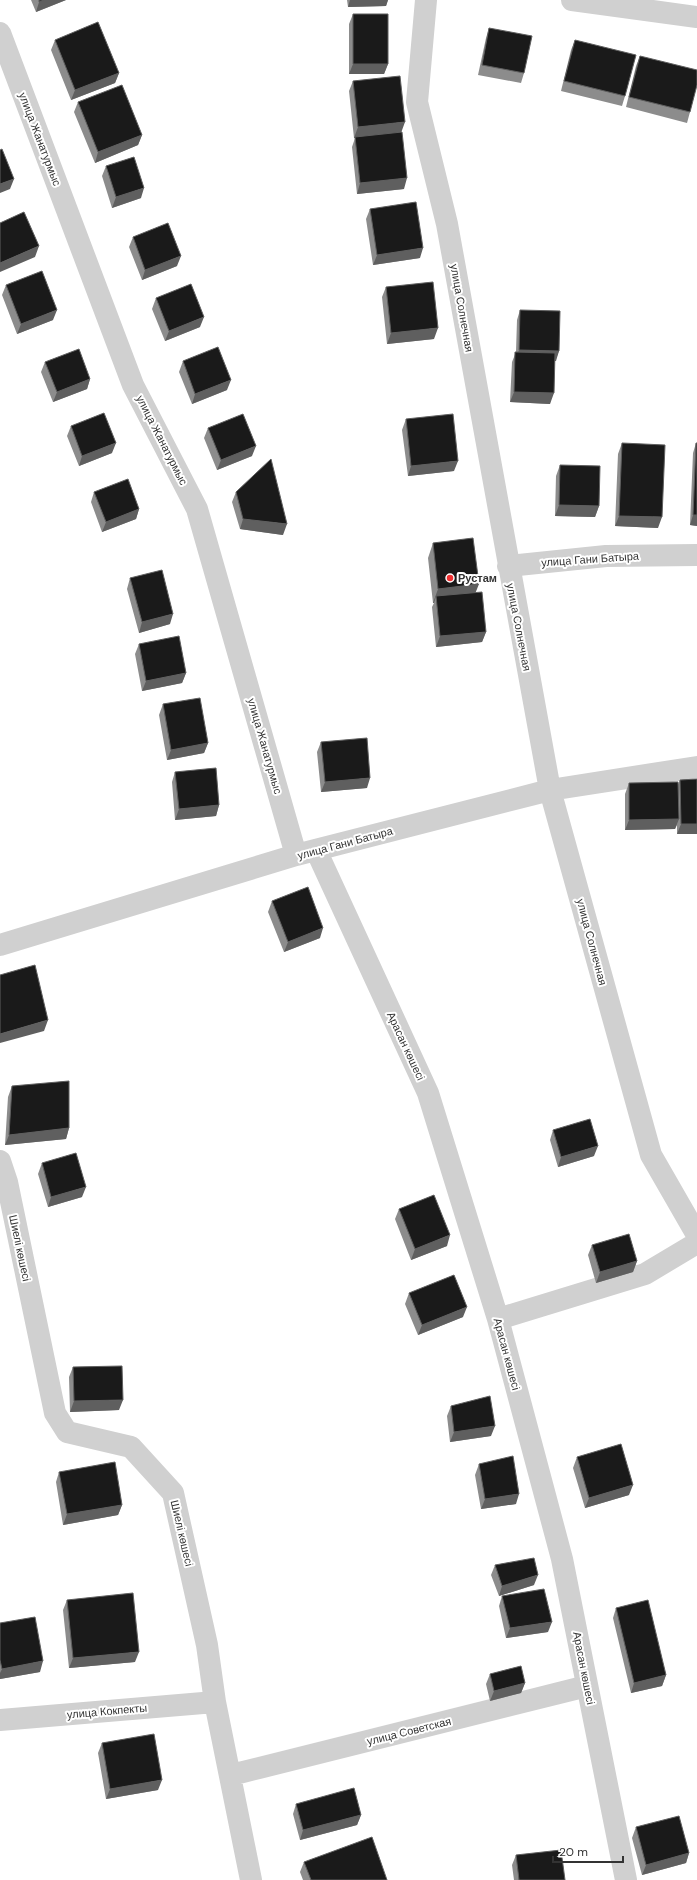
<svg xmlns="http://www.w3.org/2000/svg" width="697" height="1880" font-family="'DM Sans',sans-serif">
<rect width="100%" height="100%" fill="#fff"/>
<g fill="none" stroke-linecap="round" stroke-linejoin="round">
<path stroke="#d0d0d0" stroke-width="22" d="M426,0L417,102L447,224L550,790L651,1155L697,1235
M572,0L697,17
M0,33L133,385L197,509L296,855
M508,566L606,556L697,555
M316,850L428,1093L498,1319L562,1559L626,1880
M0,945L296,855L550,790L697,767
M0,1161L7,1182L55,1413L67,1432L131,1447L173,1493L207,1645L215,1702L251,1880
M498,1319L645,1274L697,1243
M0,1720L215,1702
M231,1775L587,1686"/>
</g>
<path fill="#8c8c8c" d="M31,0H66L36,12Z
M347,0H388L386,6L348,7Z
M353,14L388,64L384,74H349V24Z
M489,28L524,73L521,83L478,75L486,38Z
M55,40L119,73L115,83L71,100L51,50Z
M575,40L625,96L622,106L561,91L571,50Z
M640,56L690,112L687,123L626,107L636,66Z
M353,81L401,132L404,189L357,194L352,147L355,138H354L349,91Z
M78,102L142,135L138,145L95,163L74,112Z
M106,166L141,198L112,208L102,176Z
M370,209L420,258L373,265L366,219Z
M133,237L177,266L142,280L129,247Z
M6,285L53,320L17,334L2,295Z
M386,287L434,339L387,344L382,297Z
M156,298L200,327L165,341L152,309Z
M520,310L559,351L555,361L550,404L510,402L512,362L516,352L517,320Z
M183,361L227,390L192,404L179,372Z
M45,362L90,379L87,389L53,402L41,372Z
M406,419L454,471L408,476L402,430Z
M71,426L112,453L79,466L67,436Z
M208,428L252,456L217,470L204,438Z
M622,443L658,528L615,526L618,454Z
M696,443H697V526L690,525L693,453Z
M560,465L599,506L595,517L555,516L556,476Z
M94,492L139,509L136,519L102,532L91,502Z
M236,492L283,535L240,529L232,502Z
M433,543L476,593L486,632L482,642L436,647L432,607L434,603H433L428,558Z
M130,578L170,624L139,633L127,589Z
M139,644L186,673L182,683L142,691L135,654Z
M163,704L208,743L204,753L167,760L159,715Z
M321,742L367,788L321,792L317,752Z
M175,772L219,805L216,816L175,820L172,782Z
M697,779V834H677V825L675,829L625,830V794L629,783L678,784L680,780Z
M272,901L320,938L284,952L268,912Z
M12,1086L69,1128L66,1139L5,1145L8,1097Z
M553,1130L594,1156L558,1167L550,1140Z
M42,1163L82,1197L48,1207L38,1174Z
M399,1209L447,1246L411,1260L395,1219Z
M592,1245L637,1261L633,1272L596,1283L588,1255Z
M409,1293L463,1317L418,1335L405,1304Z
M73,1367L119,1410L70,1412L69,1377Z
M451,1406L491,1436L450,1442L447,1416Z
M577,1457L629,1495L585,1508L573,1468Z
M479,1464L516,1504L481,1509L475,1475Z
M59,1472L122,1505L118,1515L63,1525L56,1482Z
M495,1565L534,1585L499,1596L491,1575Z
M502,1596L548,1632L506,1638L499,1606Z
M67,1600L135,1662L69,1668L63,1610Z
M616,1608L666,1675L662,1686L631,1693L613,1618Z
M0,1623L40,1672L0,1679Z
M490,1674L525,1683L521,1693L490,1701L486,1684Z
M102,1743L158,1790L106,1799L98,1753Z
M296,1804L361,1815L357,1825L300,1840L293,1814Z
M636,1827L689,1853L686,1863L642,1875L632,1838Z
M516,1855L565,1880H514L512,1865Z
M304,1862L387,1880H303L300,1872Z"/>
<path fill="#5f5f5f" d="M44,0H66L36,12L39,2Z
M350,0H388L386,6L348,7Z
M353,64H388L384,74H349Z
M119,73L115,83L71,100L75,90Z
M405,122L401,133L354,138L358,127Z
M142,135L138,145L95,163L98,152Z
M407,178L404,189L357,194L360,183Z
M14,179L10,189L0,193V184Z
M144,188L141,198L112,208L116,197Z
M39,246L35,257L0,272V263Z
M423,248L420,258L373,265L377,255Z
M181,256L177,266L142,280L145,270Z
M57,310L53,320L17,334L21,324Z
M204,317L200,327L165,341L169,331Z
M438,328L434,339L387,344L391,333Z
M519,350L559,351L556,361L515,360Z
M90,379L87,389L53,402L57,392Z
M231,380L227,390L192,404L195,394Z
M514,392L554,393L550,404L510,402Z
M116,443L112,453L79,466L82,456Z
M256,446L252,456L217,470L221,460Z
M458,461L454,471L408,476L411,466Z
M559,505L599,506L595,517L555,516Z
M139,509L136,519L102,532L106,522Z
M693,515H697V526L690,525Z
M619,516L662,517L658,528L615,526Z
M243,519L287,524L283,535L240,529Z
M479,584L473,599L436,596L434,603H433L438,589Z
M173,614L170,624L139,633L142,622Z
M486,632L482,642L436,647L440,636Z
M186,673L182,683L142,691L146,681Z
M208,743L204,753L167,760L171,750Z
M370,778L367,788L321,792L325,782Z
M219,805L216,816L175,820L179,809Z
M679,819L675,829L625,830L629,820Z
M681,824H697V834H677Z
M323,928L320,938L284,952L288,942Z
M48,1020L44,1031L0,1043V1034Z
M69,1128L66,1139L5,1145L9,1135Z
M598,1146L594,1156L558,1167L561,1157Z
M86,1187L82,1197L48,1207L51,1197Z
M450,1235L447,1246L411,1260L415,1249Z
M637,1261L633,1272L596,1283L600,1272Z
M467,1307L463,1317L418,1335L422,1325Z
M123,1400L119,1410L70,1412L74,1401Z
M495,1426L491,1436L450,1442L454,1432Z
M633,1485L629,1495L585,1508L589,1498Z
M519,1494L516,1504L481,1509L485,1499Z
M122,1505L118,1515L63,1525L67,1514Z
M538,1575L534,1585L499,1596L502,1586Z
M552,1622L548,1632L506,1638L510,1628Z
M139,1652L135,1662L69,1668L73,1658Z
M43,1661L40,1672L0,1679V1673L2,1669Z
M666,1675L662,1686L631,1693L634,1683Z
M525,1683L521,1693L490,1701L494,1691Z
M162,1780L158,1790L106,1799L110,1789Z
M361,1815L357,1825L300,1840L303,1830Z
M689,1853L686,1863L642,1875L646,1865Z"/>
<path fill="#1a1a1a" stroke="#5f5f5f" d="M39,0H44L39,2Z
M353,14H388V64H353Z
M98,22L119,73L75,90L55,40Z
M489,28L532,36L524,73L482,65Z
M575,40L636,55L625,96L564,81Z
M640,56L697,70V85L690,112L629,97Z
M400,76L405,122L358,127L353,81Z
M122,85L142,135L98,152L78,102Z
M402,132L407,178L360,183L355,137Z
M2,149L14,179L0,184V150Z
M134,157L144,188L116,197L106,166Z
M416,202L423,248L377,255L370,209Z
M24,212L39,246L0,263V223Z
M168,223L181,256L145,270L133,237Z
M42,271L57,310L21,324L6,285Z
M433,282L438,328L391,333L386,287Z
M191,284L204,317L169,331L156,298Z
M520,310L560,311L559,351L519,350Z
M218,347L231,380L195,394L183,361Z
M79,349L90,379L57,392L45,362Z
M515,352L555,353L554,393L514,392Z
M104,413L116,443L82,456L71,426Z
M243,414L256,446L221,460L208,428Z
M453,414L458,461L411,466L406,419Z
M622,443L665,445L662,517L619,516Z
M696,443H697V515H693Z
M271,459L287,524L243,519L236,492Z
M560,465L600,466L599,506L559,505Z
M128,479L139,509L106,522L94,492Z
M473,538L479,584L438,589L433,543Z
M162,570L173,614L142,622L130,578Z
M482,592L486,632L440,636L436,596Z
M179,636L186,673L146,681L139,644Z
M200,698L208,743L171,750L163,704Z
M367,738L370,778L325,782L321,742Z
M216,768L219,805L179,809L175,772Z
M697,779V824H681L680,780Z
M678,782L679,819L629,820V783Z
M308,887L323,928L288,942L272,901Z
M35,965L48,1020L0,1034V975Z
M69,1081V1128L9,1135L12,1086Z
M590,1119L598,1146L561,1157L553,1130Z
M76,1153L86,1187L51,1197L42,1163Z
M434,1195L450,1235L415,1249L399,1209Z
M629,1234L637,1261L600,1272L592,1245Z
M454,1275L467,1307L422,1325L409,1293Z
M122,1366L123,1400L74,1401L73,1367Z
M490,1396L495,1426L454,1432L451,1406Z
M621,1444L633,1485L589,1498L577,1457Z
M513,1456L519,1494L485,1499L479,1464Z
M115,1462L122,1505L67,1514L59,1472Z
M534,1558L538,1575L502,1586L495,1565Z
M544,1589L552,1622L510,1628L502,1596Z
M133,1593L139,1652L73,1658L67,1600Z
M648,1600L666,1675L634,1683L616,1608Z
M35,1617L43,1661L2,1669L0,1660V1623Z
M521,1666L525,1683L494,1691L490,1674Z
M154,1734L162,1780L110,1789L102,1743Z
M354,1788L361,1815L303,1830L296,1804Z
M679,1816L689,1853L646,1865L636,1827Z
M372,1837L387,1880H311L304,1862Z
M561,1850L565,1880H519L516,1855Z"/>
<circle fill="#f02f31" stroke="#fff" stroke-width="1.5" cx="450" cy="578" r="4"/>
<g text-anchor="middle" stroke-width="4" stroke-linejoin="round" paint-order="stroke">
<g font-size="11" fill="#333" stroke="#fff">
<text transform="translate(40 139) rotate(69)" y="4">улица Жанатурмыс</text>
<text transform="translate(462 308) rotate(80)" y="4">улица Солнечная</text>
<text transform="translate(162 440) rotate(63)" y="4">улица Жанатурмыс</text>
<text transform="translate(590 559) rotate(-4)" y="4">улица Гани Батыра</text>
<text transform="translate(519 627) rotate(79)" y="4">улица Солнечная</text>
<text transform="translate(265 746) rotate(74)" y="4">улица Жанатурмыс</text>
<text transform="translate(345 843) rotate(-15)" y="4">улица Гани Батыра</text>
<text transform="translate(592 942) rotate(75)" y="4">улица Солнечная</text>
<text transform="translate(406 1046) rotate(65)" y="4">Арасан көшесі</text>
<text transform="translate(20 1248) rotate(78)" y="4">Шиелі көшесі</text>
<text transform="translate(507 1354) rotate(75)" y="4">Арасан көшесі</text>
<text transform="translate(182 1533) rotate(77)" y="4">Шиелі көшесі</text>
<text transform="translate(584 1668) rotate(79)" y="4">Арасан көшесі</text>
<text transform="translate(107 1711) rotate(-5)" y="4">улица Кокпекты</text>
<text transform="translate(409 1731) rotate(-14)" y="4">улица Советская</text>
</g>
<g font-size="11" font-weight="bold" fill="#333" stroke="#fff" text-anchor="start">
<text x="458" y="582">Рустам</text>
</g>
</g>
<path d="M553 1856v6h70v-6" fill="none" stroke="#333333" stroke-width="2"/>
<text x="559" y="1856" font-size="12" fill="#333333" stroke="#ffffff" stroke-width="3" paint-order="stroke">20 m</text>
</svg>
